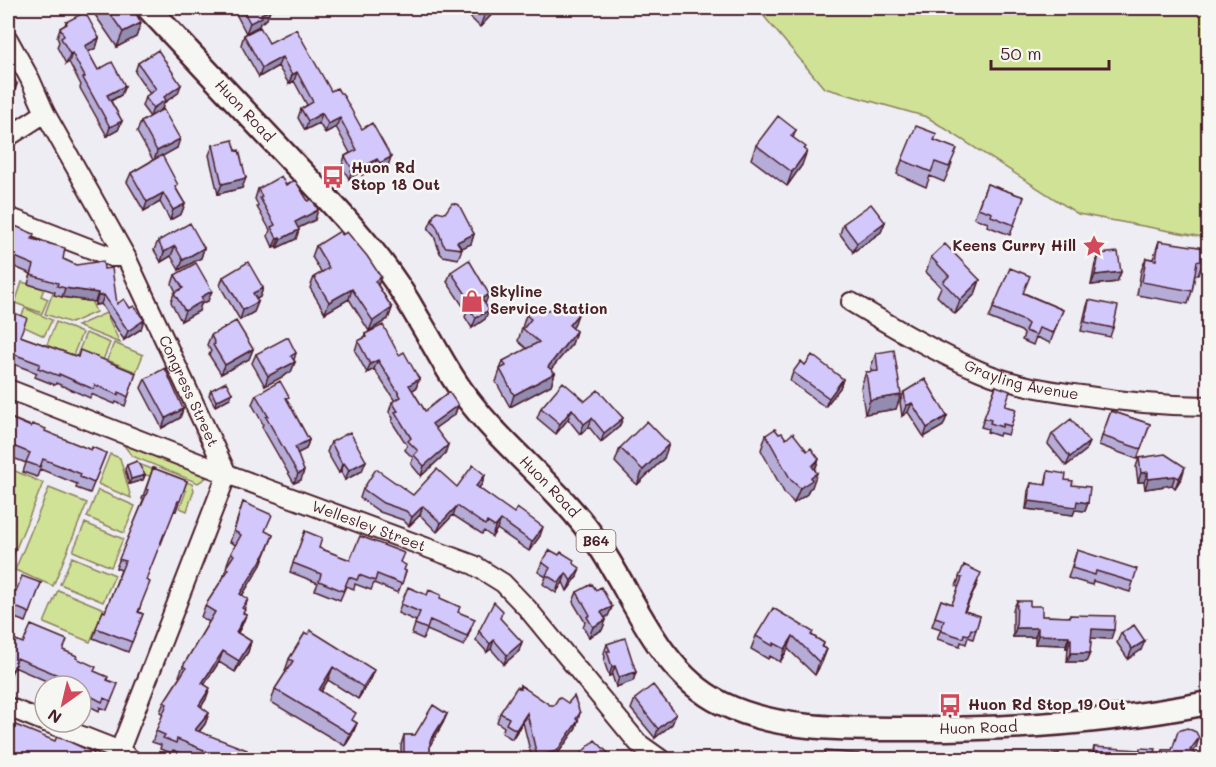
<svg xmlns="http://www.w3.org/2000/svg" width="1216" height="767" font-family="Mali,sans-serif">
<rect width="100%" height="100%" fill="#efedf4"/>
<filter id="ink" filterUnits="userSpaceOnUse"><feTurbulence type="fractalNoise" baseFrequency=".0167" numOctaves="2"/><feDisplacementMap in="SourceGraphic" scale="12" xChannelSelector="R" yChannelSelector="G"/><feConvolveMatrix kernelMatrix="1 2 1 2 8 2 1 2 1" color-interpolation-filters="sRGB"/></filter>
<g filter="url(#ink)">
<path fill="#d0e296" stroke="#8d8060" stroke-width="1.5" d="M757,8H1208V238L1078,214L927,117L824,88Z
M22,282L44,289L41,296L48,299L42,313L15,303Z
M56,284L86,289L96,312L71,323L45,314Z
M25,308L52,320L44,336L18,324Z
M106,313L120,343L77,326Z
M56,322L82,333L70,363L44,352Z
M86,333L110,343L101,365L77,355Z
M114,343L143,355L136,372L107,360Z
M120,440L194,468L206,478L198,483L132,456Z
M110,454L120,458L131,498L98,484Z
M136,463L192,484L194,490L187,511L180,508L186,491L144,474Z
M8,468L43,483L8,568Z
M49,488L87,503L53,586L15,570Z
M98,490L135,506L124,533L87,517Z
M85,523L123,539L111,567L73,551Z
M72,557L115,575L103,602L60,584Z
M58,590L104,609L90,642L44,623Z"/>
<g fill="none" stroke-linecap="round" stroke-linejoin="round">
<g stroke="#4a1f2b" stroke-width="22">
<g id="minor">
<path id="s1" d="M8,39L30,79L45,113L126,257L227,474L116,760"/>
<path d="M8,137L45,113"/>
<path d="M8,217L112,257H126"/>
<path id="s2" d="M851,302C893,327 935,352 980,371C1012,385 1047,390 1081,395C1124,402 1166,406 1208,406"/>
<path id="s3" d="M8,389L227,474L474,565L503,583L527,608L638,743L662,760"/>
<path d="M8,707L45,722"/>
<path d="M46,722L120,751L132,760"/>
</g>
</g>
<g stroke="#4a1f2b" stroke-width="27">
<g id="major">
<path id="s4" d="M148,8C194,57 241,107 287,156C316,187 346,217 372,250C390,272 405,295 419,320C435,346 448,374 467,398C506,450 562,490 598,544C635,598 659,672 721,703C776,730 842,729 901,729C1004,730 1107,723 1208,703"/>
</g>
</g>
<use href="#minor" stroke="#f6f6f2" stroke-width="18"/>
<use href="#major" stroke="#f6f6f2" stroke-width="22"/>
</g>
<path fill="#b5acd8" stroke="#4a1f2b" stroke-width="1.5" d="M92,8H133L141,23L136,37L117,47L91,9Z
M233,8H269L267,19L260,23L259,26L246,33Z
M461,8H498L480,27Z
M66,22L99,38L96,48L88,52L98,70L121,95L111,101L122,121L118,130L107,136L80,88L81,85L69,62L66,64L57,47L59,42L57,37L60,28L65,25Z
M244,35L269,43L331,91L362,129L388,166L376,172L374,168L362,175L360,172L349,179L342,166L345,156L350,153L336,127L325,133L319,123L305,130L298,118L301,109L307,105L294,81L289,84L278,66L259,77L241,45Z
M138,63L178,93L164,103L162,109L150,117L142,106L145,97L150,94L135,72Z
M141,122L177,148L162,156L177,190L185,204L181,214L170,220L160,202L144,211L127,182L131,173L153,160L137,132Z
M796,130L793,138L805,149L802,165L787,186L751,159L756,145Z
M935,140L952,164L944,182L930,176L926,187L897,174L902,160Z
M213,145L242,188L218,194L209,155Z
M987,184L1024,197L1010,235L987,226L988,223L974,218Z
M286,185L315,220L298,228L296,239L277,248L276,246L273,247L268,236L270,230L257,207L258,205L255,199L258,189Z
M434,215L474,234L471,244L461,248L462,249L458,259L443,256L440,253L434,236L428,229Z
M885,222L881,232L853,252L840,234L843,224Z
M8,223L63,259L76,265L104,269L117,304L141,329L124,340L101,304L95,305V302L62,297L54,295L55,292L28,284L31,274L8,264Z
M158,241L204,248L201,258L179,270L171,256L161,262L154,250Z
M1159,241L1203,262L1198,275H1195L1192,291L1188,304L1137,295L1141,271L1146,258L1153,259Z
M316,246L378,285L392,308L388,319L369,331L349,299L325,313L310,288L314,277L322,273L312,257Z
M1099,254L1121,272L1117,282L1091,285L1095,264Z
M931,257L980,280L975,294L955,314L937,296L941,287L926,272Z
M451,272L485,304V319L472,328L465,317L467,312L447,282Z
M175,275L208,301L201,304L199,311L181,321L171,302L174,293L176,292L172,284Z
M223,277L263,288L260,297L256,299L258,302L254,312L240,320L220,286Z
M1024,293L1063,310L1050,343L1036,337L1033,345L1022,340L1024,334L1021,331L989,318L993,308Z
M1089,300L1113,328L1110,337L1081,331L1086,309Z
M545,311L556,313L578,314L572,328L576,331L572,344L551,369L555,373L551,385L510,407L496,382L503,361L527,349L518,341L526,315Z
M8,316L20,336L78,357L136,373L125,406L116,402L115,404L91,394L90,398L56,383L55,385L35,377L37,373L8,362Z
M365,334L399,355L419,379L416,388L412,390L425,411L458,405L455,414L435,428L445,454L421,476L411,464L413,458L405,450L407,445L392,422L393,418L389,412L392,402L395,401L374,369L367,373L355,351L358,341L364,338Z
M211,335L253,349L249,359L221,374L209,355L211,351L207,345Z
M296,353L294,360L295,362L291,372L265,386L252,363L256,354Z
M876,353L896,409L865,414L861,387L866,372H871V367Z
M805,365L843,379L840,388L825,407L790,381L793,372Z
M145,379L183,409L180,418L162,428L141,388Z
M996,386L1005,406L1016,409L1008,435L1000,433L999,436L987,432L988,429L981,427Z
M211,390L232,393L230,398L215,406L209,395Z
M904,392L947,416L943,426L924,437L908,412L902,416L900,402Z
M256,395L288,401L309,440L306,449L298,453L301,480L294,483L262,427L263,424L252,404Z
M585,401L623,418L619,427L601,442L589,427L580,434L568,419L556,434L537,418L541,408Z
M1111,411L1150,424L1137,459L1099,445Z
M8,417L91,450L106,453L90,493L76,488L77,484L40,469L37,477L23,472L26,463L8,456Z
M779,434L819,459L815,470L812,487L809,489L807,494L794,503L785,494L761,450L766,435Z
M1052,434L1089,442L1085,451L1066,466L1048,444Z
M331,442L362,471L345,480L341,472L339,473L327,452Z
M620,448L664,458L637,485L615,462Z
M1139,458L1182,477L1175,488L1172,485L1145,489L1144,482H1138L1136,467Z
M127,465L145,475L143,480L129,484L125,469Z
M153,468L187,481L176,511L174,510L161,544L160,543L146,578L139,612L143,614L128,652L93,638L103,611L105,612L121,570L116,568L144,499H142Z
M1048,471L1072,485L1088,503L1085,511L1075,510L1073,515L1026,509L1028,491L1031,483L1045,485Z
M485,475L482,484L479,488L540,536L529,551L497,529L492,537L484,531L482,534L453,515L437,532L420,515L409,526L403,520L380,512L360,498L363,489L413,495L457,487Z
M243,502L265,531L273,535L261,565L242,595L248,599L243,613L246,615L242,625L238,633L251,641L248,652L235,672L219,662L204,685L206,699L201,707L209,713L205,724L199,732L243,759H197L173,750L172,753L160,749L161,745L152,742L163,714L160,712L164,702L180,677L179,676L183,666L209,622L201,617L205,606L223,578L228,564H227L231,553L236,545L230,542Z
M305,531L319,548L350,560L400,562L404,570L406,571L398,593L374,583L371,590L355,584L354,589L346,586L340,600L315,590L318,583L290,572Z
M1077,550L1133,582L1130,592L1093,581L1092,585L1068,578Z
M542,562L573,563L577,577L567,591L563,582L556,593L543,584L546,577L538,572Z
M964,565L978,582L965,611L980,616L973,639L968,637L966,644L961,642L960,646L937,639L941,629L932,626L941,600L952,604L959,587L956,586Z
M41,583L26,622L9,616L8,621V592L16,591Z
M596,590L612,607L608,616L605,618L606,620L602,630L589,637L583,627L585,622L573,602L577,592Z
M427,595L440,598L458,612L471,629L464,646L427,630L423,639L412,634L416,621L398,613L401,604Z
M1017,601L1030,606L1042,616L1069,617L1070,615L1111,639L1091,638L1090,653L1086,662H1067L1068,648H1066V645L1035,644V637H1013V610Z
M500,618L519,651L504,664L491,649L487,652L476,640L479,631Z
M305,633L369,682L358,699L328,680L321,691L353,721L357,723L352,735L345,746L271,702L275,689L286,672L285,671L289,659Z
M1121,633L1141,650L1128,659L1117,643Z
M812,635L824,643L823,647L827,649L822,662L815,675L788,649L780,662L770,656L768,659L751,649L756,636Z
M8,637L23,643L63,650L107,680L114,693L107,710L100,707L99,711L81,702V686H58L14,667L9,679L8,678Z
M607,644L636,672L633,681L616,687L612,675L609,676L604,661L605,657L604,653Z
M520,685L550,705L580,713L575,730L554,759H532L523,722L512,739L502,733L504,727L497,722L500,713L519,688Z
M635,699L676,714L672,724L655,738L631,709Z
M447,714L443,723L430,745V759H401V745L404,735H415Z
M8,722L92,759H8Z
M1094,747L1153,759H1091Z
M1196,748L1192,752L1202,759H1159L1163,750H1171Z"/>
<path fill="#938cb0" stroke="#4a1f2b" stroke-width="1.5" d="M490,8H498L480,27L485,13Z
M270,10L267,19L260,23L259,26L246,33L250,23L261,14Z
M141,23L136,37L117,47L123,32Z
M99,38L96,48L82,55L85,46Z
M72,53L69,62L66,64L70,54Z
M282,57L278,66L259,77L262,68Z
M297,72L294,81L289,84L292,75Z
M17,84L13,97L8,101V94L9,89Z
M181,85L178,93L164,103L162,109L150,117L153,108L164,97Z
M125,86L121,95L104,104L107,95Z
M322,113L319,123L305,130L308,121Z
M340,118L336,127L325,133L328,124Z
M122,121L118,130L107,136L110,127Z
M180,139L177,148L154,161L157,151Z
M807,151L802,165L787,186L792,172Z
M391,157L388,166L376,172L380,163Z
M377,159L374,168L362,175L365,166Z
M364,163L360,172L349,179L352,169Z
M246,178L242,188L218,194L222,184Z
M163,193L160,202L144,211L147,202Z
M185,204L181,214L170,220L173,210Z
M318,210L315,220L292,231L295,222Z
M885,222L881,232L853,252L857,243Z
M299,230L296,239L277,248L281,239Z
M474,234L471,244L460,249L457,242Z
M280,237L276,246L273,247L277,238Z
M175,246L171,256L161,262L164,252Z
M204,248L201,258L179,270L183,260Z
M1121,272L1117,282L1091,285L1095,275Z
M381,277L377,288L375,281Z
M980,280L975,294L955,314L960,300Z
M65,288L98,293L95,302L62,297Z
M263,288L260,297L250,303L253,293Z
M352,289L349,299L325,313L329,302Z
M212,291L208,301L201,304L199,311L181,321L185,311L201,297Z
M489,294L485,304L472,313L473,305Z
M104,295L101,304L95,305L98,296Z
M258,302L254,312L240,320L243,310Z
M392,308L388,319L369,331L373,321Z
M489,310L485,319L472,328L476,318Z
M578,314L574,326L564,337L569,325Z
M144,320L141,329L124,340L128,331Z
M576,331L572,344L543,379L548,367Z
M253,349L249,359L221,374L225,365Z
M378,360L374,369L367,373L370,364Z
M295,362L291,372L265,386L268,376Z
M555,373L551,385L510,407L514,395Z
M419,379L416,388L406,394L409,385Z
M843,379L840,388L825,407L829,398Z
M232,393L230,398L215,406L216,401Z
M901,395L896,409L865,414L870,400Z
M912,403L908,412L902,416L906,406Z
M458,405L455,414L428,433L432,424Z
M183,409L180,418L162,428L166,418Z
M572,409L568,419L556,434L560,424Z
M947,416L943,426L924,437L927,428Z
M592,418L589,427L580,434L584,424Z
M623,418L619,427L601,442L604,433Z
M309,440L306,449L292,456L295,447Z
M1089,442L1085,451L1066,466L1070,457Z
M669,444L664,458L637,485L643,470Z
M448,445L445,454L421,476L424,466Z
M819,459L813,473L812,466Z
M366,461L362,471L345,480L349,470Z
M344,463L341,472L339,473L342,464Z
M1185,467L1182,477L1175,488L1179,478Z
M304,471L301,480L294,483L298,474Z
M1148,472L1144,482H1138L1141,473Z
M817,473L812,487L809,489L807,494L794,503L800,488L811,477Z
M145,475L143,480L129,484L131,479Z
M485,475L482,484L473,495L476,486Z
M1175,476L1172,485L1145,489L1148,479Z
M1029,501H1077L1088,503L1085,511L1075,510L1073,515L1026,509Z
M423,506L420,515L409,526L412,517Z
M457,506L453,515L437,532L441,523Z
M501,520L497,529L492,537L495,527Z
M543,527L540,536L529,551L532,542Z
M273,535L261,565L237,604L240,594Z
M580,568L577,577L567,591L571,581Z
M566,573L563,582L556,593L559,583Z
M612,607L608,616L598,622L601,612Z
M246,615L242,625L232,642L236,632Z
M606,620L602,630L589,637L593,627Z
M1016,628H1038L1035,637H1013Z
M1092,629L1114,630L1111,639L1089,638Z
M1038,635L1069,636L1066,645L1035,644Z
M793,636L788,649L780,662L785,649Z
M1069,639H1071L1068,648H1066Z
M494,640L491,649L487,652L490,644Z
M251,641L248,652L235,672L239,661Z
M1145,641L1141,650L1128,659L1132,649Z
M522,642L519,651L504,664L507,655Z
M827,649L822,662L815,675L819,662Z
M223,651L219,662L198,694L202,683Z
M1071,653H1090L1086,662H1067Z
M615,666L612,675L609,676L612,667Z
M333,667L328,680L315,702L319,690Z
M374,670L369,682L358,699L363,687Z
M636,672L633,681L616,687L619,677Z
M210,688L206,699L195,716L199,705Z
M209,713L205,724L191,741L195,730Z
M527,713L523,722L512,739L516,730Z
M447,714L443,723L427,751L430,741Z
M676,714L672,724L655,738L658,729Z
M578,721L575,730L554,759H535L537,756Z
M357,723L352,735L345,746L350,734Z
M1199,738L1196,748L1187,759L1190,750Z"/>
<path fill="#d2c8fb" stroke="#4a1f2b" stroke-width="1.5" d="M106,8H133L141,23L123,32Z
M242,8H269L270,10L261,14L262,17L250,23Z
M480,8H490L485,13Z
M85,12L99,38L85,46L98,70L112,62L125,86L107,95L122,121L110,127L83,78L85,77L72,53L70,54L61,38L64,36L60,28L67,24L66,22Z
M260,27L269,43L296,29L331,91L337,88L340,93H342L362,129L372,123L391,157L380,163L377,159L365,166L364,163L352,169L345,156L357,150L340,118L328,124L322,113L308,121L301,109L313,102L297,72L292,75L282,57L262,68L244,35Z
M158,50L181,85L164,97L166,100L153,108L145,97L156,89L138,63Z
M8,68L17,84L9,89L11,92L8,94Z
M163,109L180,139L157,151L141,122Z
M778,116L796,130L791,136L806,147L804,149L807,151L792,172L756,145Z
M916,126L937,134L934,140L957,149L949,167L935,162L931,172L902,160Z
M233,140L236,151L239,150L246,178L222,184L213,145Z
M162,155L178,185L175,187L185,204L173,210L163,193L147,202L131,173Z
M281,176L286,185L295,180L308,201L312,199L318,210L295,222L299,230L281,239L280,237L277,238L271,227L275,225L260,198L262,197L258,189Z
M987,184L1024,197L1014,225L991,216L992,213L978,208Z
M452,203L459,205L474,234L457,242L462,249L446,247L443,244L437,227L432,220L434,215L437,211L445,213Z
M871,204L885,222L857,243L843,224Z
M8,223L34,234L32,239L65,248L63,259L76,265L103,261L104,269L112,268L117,304L124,299L130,308L134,306L144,320L128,331L104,295L98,296V293L65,288L57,286L58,283L31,275L34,265L8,254Z
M190,223L204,248L183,260L175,246L164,252L158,241Z
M340,231L342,235L347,232L367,256L381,277L375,281L392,308L373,321L352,289L329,302L314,277L329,268L316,246Z
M1159,241L1205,248L1203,262L1197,261L1192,291L1142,282L1146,258L1156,260Z
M945,244L980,280L960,300L943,282L949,276L931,257Z
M1118,252L1121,272L1095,275L1099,254Z
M469,260L489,294L473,305L451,272Z
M248,262L263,288L253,293L258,302L243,310L223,277Z
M196,263L212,291L201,297L203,301L185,311L174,293L183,288L175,275Z
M1010,268L1030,276L1023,293L1063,310L1053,333L1039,328L1036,335L1025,331L1028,324L1024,321L993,308Z
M482,299L489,310L476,318L469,308Z
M1089,300L1118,306L1113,328L1085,322Z
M564,302L578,314L569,325L576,331L548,367L555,373L514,395L500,369L506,366L503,361L539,342L523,329L531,319L526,315L540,306L545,311L551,309L556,313Z
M9,311L27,318L20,336L78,357L80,350L136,373L128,397L119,392L118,395L95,385L93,389L59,374V376L38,368L40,364L8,352V316Z
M236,321L253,349L225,365L213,345L215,344L211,335Z
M383,325L399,355L404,352L419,379L409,385L425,411L449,392L458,405L432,424L448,445L424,466L414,455L418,451L408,441L411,438L395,412L398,411L392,402L401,397L378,360L370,364L358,341L366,337L365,334Z
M288,337L296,353L291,356L295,362L268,376L256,354Z
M894,350L901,395L870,400L866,372L878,371L876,353Z
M812,355L843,379L829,398L793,372L801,361L805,365Z
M165,368L183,409L166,418L145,379Z
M925,379L947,416L927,428L912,403L906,406L904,392Z
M280,381L289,397L286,398L309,440L295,447L304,471L298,474L266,417L268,416L256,395Z
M226,382L232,393L216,401L211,390Z
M563,382L585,401L598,390L623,418L604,433L592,418L584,424L572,409L560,424L541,408Z
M996,386L1010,391L1005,406L1016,409L1011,426L1003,424L1002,427L990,423L991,420L984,418Z
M1111,411L1150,424L1141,449L1102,436Z
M8,417L31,427L32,424L46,429L45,431L91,450L92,447L106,453L94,483L80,477L81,474L43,459L40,467L26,462L30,453L8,444Z
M1071,419L1089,442L1070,457L1052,434Z
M647,421L669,444L643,470L620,448Z
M775,429L779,434L782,433L786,439L793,433L807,451L811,448L819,459L812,466L817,473L811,477L812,480L800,488L791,480L766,435Z
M350,432L366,461L349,470L344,463L342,464L331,442Z
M1165,454L1185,467L1179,478L1175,476L1148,479V472L1141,473L1139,458Z
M137,461L145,475L131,479L127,465Z
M473,465L485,475L476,486L514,513L517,508L543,527L532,542L501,520L495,527L487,522L485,525L457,506L441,523L423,506L412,517L406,511L383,503L363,489L376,469L413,495L437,469L457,487Z
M153,468L187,481L180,501H178L165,534H164L147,577L146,580L150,582L138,612L143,614L132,642L96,628L103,611L105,612L125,561L119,559L148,490L146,489Z
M1048,471L1066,474L1065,480L1073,481L1072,485L1090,487L1088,503L1077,501L1076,507L1029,501L1031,483L1046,485Z
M243,502L272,515L265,531L273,535L265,554L240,594L248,599L242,608L245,610L243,613L246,615L236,632L251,641L239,661L223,651L202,683L210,688L199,705L209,713L195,730L247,750L243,759H205L201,758L204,750L177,739L176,743L163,738L165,735L156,731L167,704L164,702L186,668L183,666L215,612L205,606L229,569L226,567L234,555L231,553L241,535L234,531Z
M305,531L322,538L319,548L350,560L360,536L404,553L400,562L406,565L404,570L406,571L402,584L377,574L375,581L359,575L357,580L349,577L343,591L319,581L321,574L293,563Z
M550,550L559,555L561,552L574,560L573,563L580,568L571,581L566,573L559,583L546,575L550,568L542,562Z
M1077,550L1137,569L1133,582L1096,571L1095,575L1072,568Z
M964,565L981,573L964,611L980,616L976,630L971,629L969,635L964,634L963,638L941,631L944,620L935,617L941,600L952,604L962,578L959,577Z
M22,576L41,583L30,613L8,604V592L9,589L16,591Z
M592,584L596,590L601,587L612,607L601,612L606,620L593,627L587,617L590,615L577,592Z
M408,587L427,595L429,590L441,595L440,598L460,607L458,612L475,619L467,636L430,620L427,629L415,624L420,612L401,604Z
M1017,601H1030V606H1042V616L1070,617V615L1115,616L1114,630L1092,629L1090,653H1071V639H1069V636L1038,635V628H1016Z
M494,602L503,611L500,618L522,642L507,655L494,640L490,644L479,631Z
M773,608L813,632L811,635L824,643L822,647L827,649L819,662L793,636L785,649L774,643L773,646L756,636Z
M31,625L67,640L63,650L77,656L76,658L96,667L94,671L108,677L107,680L118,684L111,701L104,698L102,702L81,691V686H76L77,683L17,658L13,670L8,668V637L23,643Z
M1134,625L1145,641L1132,649L1121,633Z
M310,630L374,670L363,687L333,667L319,690L356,713L352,720L357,723L350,734L275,689L293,661L289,659L305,633L308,634Z
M625,638L636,672L619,677L615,666L612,667L607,651H610L607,644Z
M520,685L550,705H554L559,697L568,703L574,696L580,713L576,719L578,721L557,751L537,756L527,713L516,730L506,724L509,718L500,713L517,687L521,689Z
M653,685L676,714L658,729L635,699Z
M433,705L447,714L430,741V759H404V735H415Z
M8,722L55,741L57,736L94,753L92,759H27L15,754V753L8,749Z
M1187,728L1196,732L1199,738L1190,750L1202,759H1162L1163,750H1172L1178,731Z
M595,740L614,759H579L577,757Z
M1094,747L1140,750V748L1156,749L1153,759H1094Z
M825,751L859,754V757L870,759H824Z
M1059,753L1060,759H1028L1027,758Z
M887,754L941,757V759H886Z"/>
</g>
<defs>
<g id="bus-bare" transform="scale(1.8)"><path d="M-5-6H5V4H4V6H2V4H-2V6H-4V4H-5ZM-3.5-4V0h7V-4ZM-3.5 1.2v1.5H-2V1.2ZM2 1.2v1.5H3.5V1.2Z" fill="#d1495b" stroke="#f6f6f2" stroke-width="2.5" paint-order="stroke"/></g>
<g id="sight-bare" transform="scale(1.8)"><path d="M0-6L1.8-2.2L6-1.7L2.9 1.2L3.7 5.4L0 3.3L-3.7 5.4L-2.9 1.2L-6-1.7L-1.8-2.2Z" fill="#d1495b" stroke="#f6f6f2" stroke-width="2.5" paint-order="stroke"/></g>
<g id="shop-bare" transform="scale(1.8)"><path d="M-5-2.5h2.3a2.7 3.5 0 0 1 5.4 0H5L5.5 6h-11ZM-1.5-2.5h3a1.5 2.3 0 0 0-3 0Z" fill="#d1495b" stroke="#f6f6f2" stroke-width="2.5" paint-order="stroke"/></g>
</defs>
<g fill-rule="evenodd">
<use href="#bus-bare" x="333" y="177"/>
<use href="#sight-bare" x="1094" y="246"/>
<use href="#shop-bare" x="472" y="301"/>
<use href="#bus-bare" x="950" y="705"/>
</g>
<g text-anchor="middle" stroke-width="5" stroke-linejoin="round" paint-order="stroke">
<rect fill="#f6f6f2" stroke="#7e6067" stroke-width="1.5" x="576.5" y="530" width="39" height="22" rx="4.5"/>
<g font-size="14" font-weight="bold" fill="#4a1f2b">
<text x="596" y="546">B64</text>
</g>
<g font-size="15" fill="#4a1f2b" stroke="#f6f6f2">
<text dy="5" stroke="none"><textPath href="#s4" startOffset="141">Huon Road</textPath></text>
<text dy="5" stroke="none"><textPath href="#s2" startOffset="189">Grayling Avenue</textPath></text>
<text dy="5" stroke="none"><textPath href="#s1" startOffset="396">Congress Street</textPath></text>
<text dy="5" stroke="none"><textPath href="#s4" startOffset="627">Huon Road</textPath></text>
<text dy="5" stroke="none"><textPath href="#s3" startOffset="386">Wellesley Street</textPath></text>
<text dy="5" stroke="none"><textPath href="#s4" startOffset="1167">Huon Road</textPath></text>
</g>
<g font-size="15" font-weight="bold" fill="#4a1f2b" stroke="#f6f6f2" text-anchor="start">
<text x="351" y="173">Huon Rd<tspan x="351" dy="17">Stop 18 Out</tspan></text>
<text x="1076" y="251" text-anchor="end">Keens Curry Hill</text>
<text x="490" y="297">Skyline<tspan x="490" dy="17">Service Station</tspan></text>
<text x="968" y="710">Huon Rd Stop 19 Out</text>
</g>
</g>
<rect width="1216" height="767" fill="none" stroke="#f6f6f2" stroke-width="30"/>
<rect x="15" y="15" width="1186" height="737" fill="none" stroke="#4a1f2b" stroke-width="2" filter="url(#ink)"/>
<g transform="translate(63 704) rotate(214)"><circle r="28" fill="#f6f6f2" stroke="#b1a0a2" stroke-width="1.5"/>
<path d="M0-4.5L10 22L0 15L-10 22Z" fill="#d1495b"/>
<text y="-9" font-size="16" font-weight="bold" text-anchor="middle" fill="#4a1f2b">N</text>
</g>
<path d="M991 60v9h118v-9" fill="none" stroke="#4a1f2b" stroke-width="3"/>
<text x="1000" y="60" font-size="18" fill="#4a1f2b" stroke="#f6f6f2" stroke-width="4.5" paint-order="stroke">50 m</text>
</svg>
